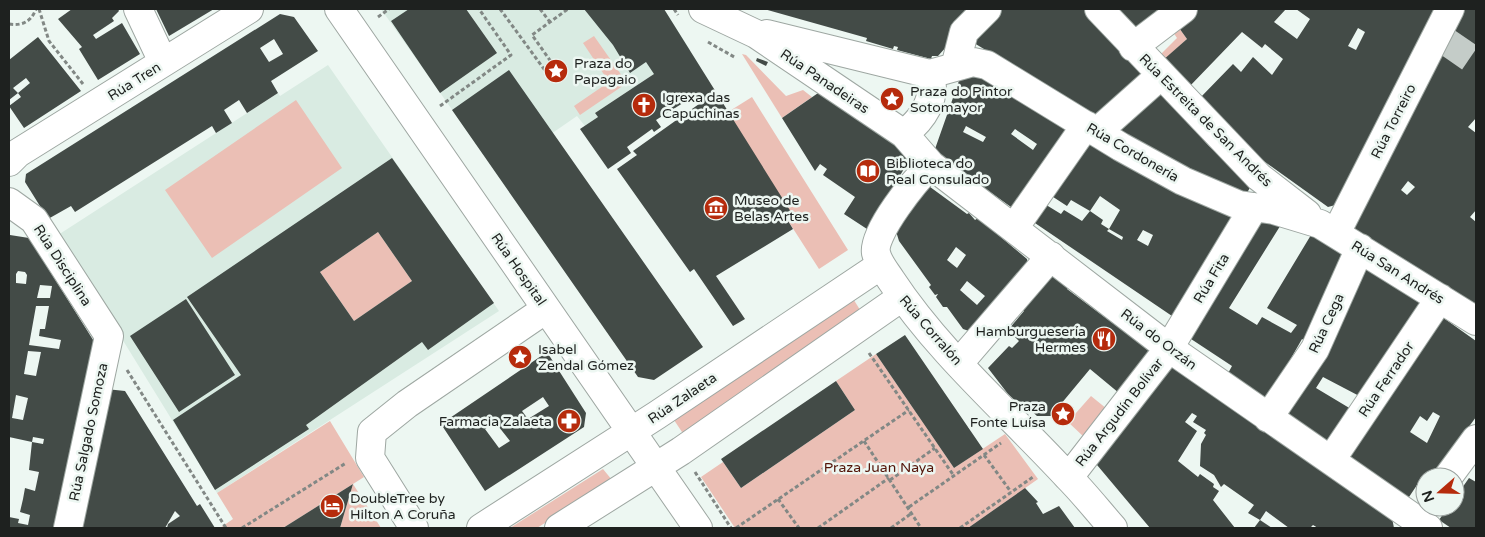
<svg xmlns="http://www.w3.org/2000/svg" width="1485" height="537" font-family="'Varela Round',sans-serif">
<rect width="100%" height="100%" fill="#edf7f2"/>
<path fill="#d9ebe2" d="M381,9H664L690,50L595,113L598,117L585,126L577,116L496,172Z
M328,65L499,311L217,493L58,235L278,93L280,96Z"/>
<path fill="#ebbfb5" d="M1177,25L1187,39L1164,60L1160,55L1177,38L1171,29Z
M594,36L627,83L580,115L574,106L609,82L583,43Z
M742,54L746,55L786,96L803,90L812,97L782,118Z
M752,97L848,250L819,269L785,216L790,212L728,112Z
M296,100L342,168L212,258L165,190Z
M378,232L412,281L354,321L320,272Z
M852,297L862,313L684,435L674,420Z
M876,354L954,468L1005,434L1038,479L968,528H735L701,477L723,462L741,488L855,410L836,381Z
M1091,396L1107,409L1084,437L1068,422Z
M330,421L364,477L353,484L381,528H340L353,484L283,528H220L233,519L217,493Z
M603,469L612,480L537,528H510Z"/>
<path fill="#434b47" fill-rule="evenodd" d="M72,9H118L119,11L112,18L114,21L93,35L96,39L122,23L140,54L98,80L79,49L82,47L58,19Z
M156,9H214L169,36Z
M409,9H466L497,53L440,93L391,21Z
M584,9H664L791,212L785,216L793,229L716,276L745,319L733,326L694,269L690,272L617,169L637,155L633,151L699,104L694,96L656,120L661,127L654,132L652,129L627,147L631,153L608,169L580,129L598,117L595,113L654,74L646,62L630,73L613,45Z
M764,9H975L955,37L938,56H932L931,59L897,50L898,47L894,46L893,49L866,41L867,38Z
M999,9H1089L1149,75L1098,118L974,43L975,32Z
M1108,9H1165L1129,34Z
M1197,9H1286L1274,22L1297,39L1310,19L1296,9H1437L1339,204L1328,207L1247,149L1199,99L1233,64L1241,72L1253,57L1272,75L1283,59L1265,44L1262,48L1242,32L1188,88L1162,61L1187,39L1177,25ZM1358,28L1365,32L1356,50L1348,46Z
M1465,9H1476V118L1468,127L1476,133V210L1470,217L1476,222V304L1406,263L1352,228ZM1408,181L1415,187L1407,195L1401,190Z
M280,14L294,17L318,51L271,81L278,93L247,113L239,100L224,110L232,123L216,133L212,126L75,212L71,206L48,219L25,182L26,174ZM274,39L283,54L269,62L260,48Z
M38,37L81,91L24,128L9,106L21,97L18,93L30,83L26,78L13,88L18,93L9,100V60Z
M757,58L768,62L766,66L756,61Z
M509,70L703,347L654,380L638,377L452,110Z
M961,75L985,77L1076,130L1018,212L937,154L935,149ZM966,126L986,137L983,142L963,132ZM1015,129L1037,144L1033,150L1011,134Z
M821,91L912,156L867,229L844,214L855,197L823,175L827,169L820,164L815,171L782,118Z
M1160,93L1209,146L1252,184L1243,200L1114,132Z
M1085,133L1240,216L1172,316L1032,221L1043,203L1061,214L1064,210L1082,221L1090,211L1103,220L1101,224L1109,229L1120,210L1100,196L1090,211L1071,200L1067,206L1047,193ZM1109,229L1123,237L1122,240L1107,231ZM1143,230L1153,235L1148,246L1137,240Z
M392,158L494,303L428,350L422,342L306,425L309,429L215,490L173,420L241,375L187,297ZM378,232L412,281L354,321L320,272Z
M926,184L967,214L969,213L975,220L978,218L1027,259L1029,273L969,331L963,329L947,307H943L936,297L938,294L935,295L929,287L931,285L899,241L895,228ZM956,247L966,255L957,268L947,260ZM967,281L985,296L977,305L960,290Z
M1258,215L1282,223L1229,308L1257,325L1262,317L1291,333L1297,325L1267,308L1311,235L1339,249L1338,252L1349,257L1311,344L1302,339L1266,402L1226,377L1232,366L1188,337Z
M10,235L29,238L95,343L59,528H9V517L19,519L18,523L28,525L30,515L20,512L23,499L25,488L35,491L39,472L29,470L32,442L9,437ZM18,271L25,272L27,275L26,284L16,283V274ZM40,285L52,286L50,298H37ZM36,306H49L45,329H40L39,336L61,340L59,349L29,345ZM28,351L41,352L36,376L24,374ZM16,395L28,398L23,420L12,418ZM33,437L44,439L43,444L32,442Z
M1359,261L1428,304L1365,399L1323,377L1316,388L1356,412L1331,448L1287,419V409Z
M1044,271L1068,286L1067,289L1157,356L1125,398L1090,369L1051,416H1037L1023,403L1021,406L1008,394L988,368L1009,346L1012,348L1019,341L1008,330L1024,311L1014,302Z
M186,299L235,375L179,412L130,336Z
M1438,314L1476,341V417L1432,477H1425V484L1417,485L1407,500L1343,457ZM1433,412L1440,416L1427,443L1410,432L1420,416L1427,421Z
M905,335L983,449L954,468L876,354Z
M547,352L586,413L584,427L485,491L441,424ZM543,397L549,406L528,419L522,411ZM495,422L510,441L499,448L485,429Z
M1166,363L1392,518L1394,528H1318L1313,525L1310,528H1289L1266,511L1260,520L1248,513L1254,505L1224,484L1221,487L1214,475L1200,466L1201,444L1206,435L1204,433L1206,430L1193,422L1197,416L1192,413L1185,422L1197,431L1178,461L1198,477L1200,474L1214,484L1213,487L1219,491L1213,500L1235,528H1150L1092,459Z
M836,381L855,410L741,488L721,459Z
M106,389L125,391L197,506L200,504L215,528H167L168,524L180,516L175,511L165,528H75Z
M1469,478L1476,482V528H1451L1439,520L1448,507H1455V498Z
M353,484L340,528H283Z
M1025,488L1038,502L1036,503L1043,514L1059,506L1075,528H968Z
M1260,520L1272,528H1254Z"/>
<g fill="none" stroke-linecap="round" stroke-linejoin="round">
<path stroke="#c4ccc8" stroke-width="28" stroke-dasharray="28 14" stroke-linecap="butt" d="M1447,42L1476,62"/>
<g stroke="#9ea7a2" stroke-width="30">
<path id="minor" d="M138,9L163,62
M339,9L698,528
M703,9L756,34L904,134L931,165L1169,348L1428,528
M1099,9L1259,177L1307,214
M767,34L930,74L973,62L987,65L1121,147L1183,181L1239,205L1274,210L1320,224L1476,321
M1133,47L1183,9
M955,67L964,32L987,9
M1097,132L1161,75
M904,134C923,119 937,99 930,74
M9,162L18,153L249,9
M931,165C916,179 872,233 876,253C878,263 886,272 891,280C939,353 1009,413 1068,477C1084,493 1098,511 1113,528
M9,202L34,220L109,336L68,528
M1014,228L1086,125
M1336,233L1450,9
M959,363L1051,256
M1268,418L1315,349L1360,248
M1331,460L1440,298
M1069,477L1169,348L1254,207
M1448,477L1476,439
M414,528L370,458L372,432L407,404L546,309
M481,528L657,415L881,265
M559,528L681,451L902,297"/>
</g>
<path stroke="#828885" stroke-width="3" stroke-dasharray="4 2.5" stroke-linecap="butt" d="M39,9L49,41L83,84
M500,9L549,76L557,70L532,35L568,9
M540,9L550,22
M674,9L678,15
M378,17L389,9
M9,24C22,26 31,22 36,9
M708,42L736,58
M440,106L511,55L479,9
M869,353L954,476
M127,370L226,528
M864,441L921,528
M984,455L1011,492
M695,472L731,528
M890,480L935,448
M778,499L799,528
M909,507L1001,443
M242,528L346,463
M736,528L909,410
M818,528L889,478
M891,528L912,513
M960,528L1033,477"/>
<use href="#minor" stroke="#fff" stroke-width="28"/>
</g>
<defs>
<g id="sight-disc" transform="scale(1.25)"><circle r="9.5" fill="#b62b0c" stroke="#edf7f2"/><path d="M0-6L1.8-2.2L6-1.7L2.9 1.2L3.7 5.4L0 3.3L-3.7 5.4L-2.9 1.2L-6-1.7L-1.8-2.2Z" fill="#fff"/></g>
<g id="church-disc" transform="scale(1.25)"><circle r="9.5" fill="#b62b0c" stroke="#edf7f2"/><path d="M-1.2-6h2.4v3.5h3.3v2.4h-3.3V6h-2.4V-.1h-3.3v-2.4h3.3Z" fill="#fff"/></g>
<g id="library-disc" transform="scale(1.25)"><circle r="9.5" fill="#b62b0c" stroke="#edf7f2"/><path d="M-6-4Q-3-5.5-.7-3.5V5Q-3 3-6 4ZM6-4Q3-5.5 .7-3.5V5Q3 3 6 4Z" fill="#fff"/></g>
<g id="museum-disc" transform="scale(1.25)"><circle r="9.5" fill="#b62b0c" stroke="#edf7f2"/><path d="M0-6L6-3V-2H-6V-3ZM-5-1h2V3h-2ZM-1-1h2V3h-2ZM3-1h2V3H3ZM-6 4H6V6H-6Z" fill="#fff"/></g>
<g id="restaurant-disc" transform="scale(1.25)"><circle r="9.5" fill="#b62b0c" stroke="#edf7f2"/><path d="M-5-6h1v4h1v-4h1v4h1v-4h1v5L-1.5 .5V6h-2V.5L-5-1ZM5-6V6H3V1.5H1.5Q1.5-4 5-6Z" fill="#fff"/></g>
<g id="pharmacy-disc" transform="scale(1.25)"><circle r="9.5" fill="#b62b0c" stroke="#edf7f2"/><path d="M-2-6h4v4h4v4h-4v4h-4v-4h-4v-4h4Z" fill="#fff"/></g>
<g id="hotel-disc" transform="scale(1.25)"><circle r="9.5" fill="#b62b0c" stroke="#edf7f2"/><path d="M-6-4.5h1.5V1H6V5H4.5V3h-9V5H-6ZM-4 0a1.8 1.8 0 1 1 3.6 0ZM.5 0V-2.5h3Q6-2.5 6 0Z" fill="#fff"/></g>
</defs>
<g fill-rule="evenodd">
<use href="#sight-disc" x="556" y="71"/>
<use href="#sight-disc" x="892" y="99"/>
<use href="#church-disc" x="644" y="105"/>
<use href="#library-disc" x="868" y="171"/>
<use href="#museum-disc" x="716" y="208"/>
<use href="#restaurant-disc" x="1104" y="339"/>
<use href="#sight-disc" x="520" y="357"/>
<use href="#sight-disc" x="1063" y="414"/>
<use href="#pharmacy-disc" x="569" y="421"/>
<use href="#hotel-disc" x="332" y="506"/>
</g>
<g text-anchor="middle" stroke-width="5" stroke-linejoin="round" paint-order="stroke">
<g font-size="14" fill="#1e211f" stroke="#edf7f2" text-anchor="start">
<text x="574" y="68">Praza do<tspan x="574" dy="16">Papagaio</tspan></text>
<text x="910" y="96">Praza do Pintor<tspan x="910" dy="16">Sotomayor</tspan></text>
<text x="662" y="102">Igrexa das<tspan x="662" dy="16">Capuchinas</tspan></text>
<text x="886" y="168">Biblioteca do<tspan x="886" dy="16">Real Consulado</tspan></text>
<text x="734" y="205">Museo de<tspan x="734" dy="16">Belas Artes</tspan></text>
<text x="1086" y="336" text-anchor="end">Hamburguesería<tspan x="1086" dy="16">Hermes</tspan></text>
<text x="538" y="354">Isabel<tspan x="538" dy="16">Zendal Gómez</tspan></text>
<text x="1046" y="411" text-anchor="end">Praza<tspan x="1046" dy="16">Fonte Luísa</tspan></text>
<text x="552" y="426" text-anchor="end">Farmacia Zalaeta</text>
<text x="350" y="503">DoubleTree by<tspan x="350" dy="16">Hilton A Coruña</tspan></text>
</g>
<g font-size="14" fill="#1e211f" stroke="#edf7f2">
<text transform="translate(134 81) rotate(-32)" y="5">Rúa Tren</text>
<text transform="translate(825 81) rotate(34)" y="5">Rúa Panadeiras</text>
<text transform="translate(1206 120) rotate(45)" y="5">Rúa Estreita de San Andrés</text>
<text transform="translate(1393 121) rotate(-63)" y="5">Rúa Torreiro</text>
<text transform="translate(1133 152) rotate(30)" y="5">Rúa Cordonería</text>
<text transform="translate(63 265) rotate(57)" y="5">Rúa Disciplina</text>
<text transform="translate(519 269) rotate(55)" y="5">Rúa Hospital</text>
<text transform="translate(1398 272) rotate(32)" y="5">Rúa San Andrés</text>
<text transform="translate(1211 278) rotate(-59)" y="5">Rúa Fita</text>
<text transform="translate(1326 323) rotate(-65)" y="5">Rúa Cega</text>
<text transform="translate(931 330) rotate(49)" y="5">Rúa Corralón</text>
<text transform="translate(1159 339) rotate(37)" y="5">Rúa do Orzán</text>
<text transform="translate(1386 379) rotate(-56)" y="5">Rúa Ferrador</text>
<text transform="translate(682 398) rotate(-34)" y="5">Rúa Zalaeta</text>
<text transform="translate(1119 412) rotate(-52)" y="5">Rúa Argudín Bolívar</text>
<text transform="translate(88 432) rotate(-78)" y="5">Rúa Salgado Somoza</text>
</g>
<g font-size="14" fill="#521408" stroke="#edf7f2">
<text x="879" y="472">Praza Juan Naya</text>
</g>
</g>
<rect width="1485" height="537" fill="none" stroke="#1e211f" stroke-width="20"/>
<g transform="translate(1440 492) rotate(250)"><circle r="24" fill="#edf7f2" stroke="#9aa19e"/>
<path d="M0-4L9 19L0 12L-9 19Z" fill="#b62b0c"/>
<text y="-8" font-size="14" font-weight="bold" text-anchor="middle" fill="#1e211f">N</text>
</g>
</svg>
